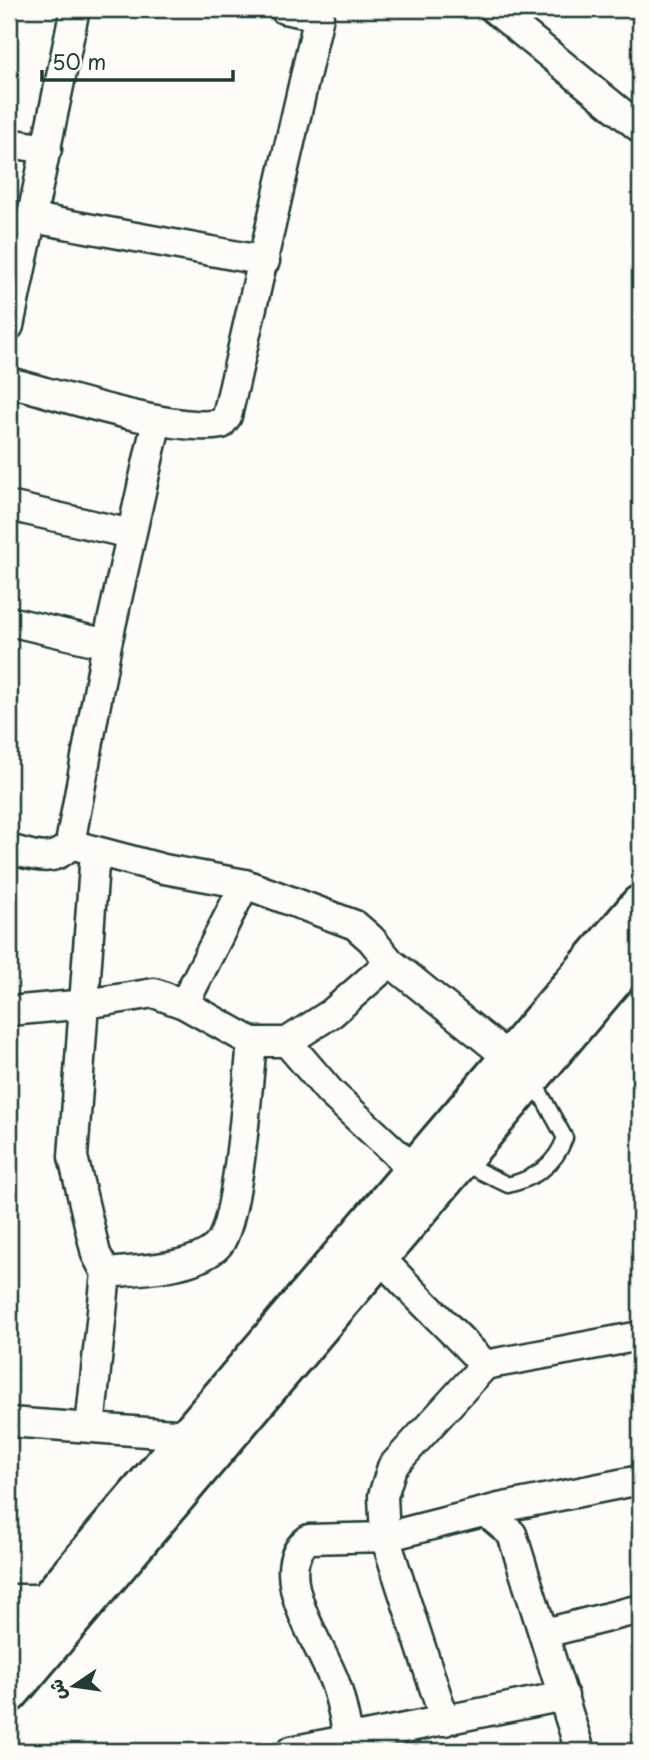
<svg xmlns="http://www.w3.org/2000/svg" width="649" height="1760" font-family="'Playpen Sans','Playpen Sans Arabic',sans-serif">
<rect width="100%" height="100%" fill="#fdfcf7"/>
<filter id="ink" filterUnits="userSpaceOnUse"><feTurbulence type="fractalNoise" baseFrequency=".0143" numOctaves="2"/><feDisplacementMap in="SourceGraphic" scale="14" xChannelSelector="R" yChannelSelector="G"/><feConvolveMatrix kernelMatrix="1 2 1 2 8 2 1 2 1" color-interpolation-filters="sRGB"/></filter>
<g filter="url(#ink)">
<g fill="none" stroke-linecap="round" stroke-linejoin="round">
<g stroke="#1f3d34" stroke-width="19">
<path id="lane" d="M461,1162L508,1185C536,1178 555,1165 565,1138L532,1078"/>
</g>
<g stroke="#1f3d34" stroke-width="33">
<path id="street" d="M494,9L640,128
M9,143L47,149
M33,218L265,261
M9,326L75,9
M9,382C60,395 173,433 221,424L227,416L319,16L284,9
M9,506L131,534
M9,621L107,644
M70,844L107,644L157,420
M9,849C31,855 54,865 70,844L164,869L245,884L355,925L371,939L390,962L524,1070
M95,851L73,1157L96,1254L106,1273C136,1270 198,1269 219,1244C239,1219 248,1080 252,1042
M184,1004L245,884
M9,1011L86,1004L154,993L184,1004L252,1042H287L332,1013L390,962
M287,1042L330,1092L414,1170
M379,1256C413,1294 450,1328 485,1365L640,1336
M9,1422L188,1435
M90,1428L106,1273
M486,1512L512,1534L580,1751
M9,1599H49
M545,1633L640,1609
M445,1721L385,1537L383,1496L392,1467L485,1365
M349,1742C345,1722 342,1702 335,1683C322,1646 266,1569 309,1539L385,1537L499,1508L640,1480
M291,1751L564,1696"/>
</g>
<g stroke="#1f3d34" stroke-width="44">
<path id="secondary" d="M9,1647L640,905
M9,1693L640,948"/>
</g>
<use href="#lane" stroke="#fdfcf7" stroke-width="14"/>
<use href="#street" stroke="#fdfcf7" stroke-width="28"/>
<use href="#secondary" stroke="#fdfcf7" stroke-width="38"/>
</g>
</g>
<rect width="649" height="1760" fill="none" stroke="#fdfcf7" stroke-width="35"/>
<rect x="18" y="18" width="614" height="1725" fill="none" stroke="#1f3d34" stroke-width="2.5" filter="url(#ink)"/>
<g transform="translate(74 1686) rotate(257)" stroke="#fdfcf7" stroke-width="5" paint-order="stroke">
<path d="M0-5L12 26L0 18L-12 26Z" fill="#1f3d34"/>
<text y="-10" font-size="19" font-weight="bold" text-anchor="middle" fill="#1f3d34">ش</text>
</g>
<path d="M42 70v10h191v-10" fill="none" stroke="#1f3d34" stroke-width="3.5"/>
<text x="52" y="70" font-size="21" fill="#1f3d34" stroke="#fdfcf7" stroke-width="5" paint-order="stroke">50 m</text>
</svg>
